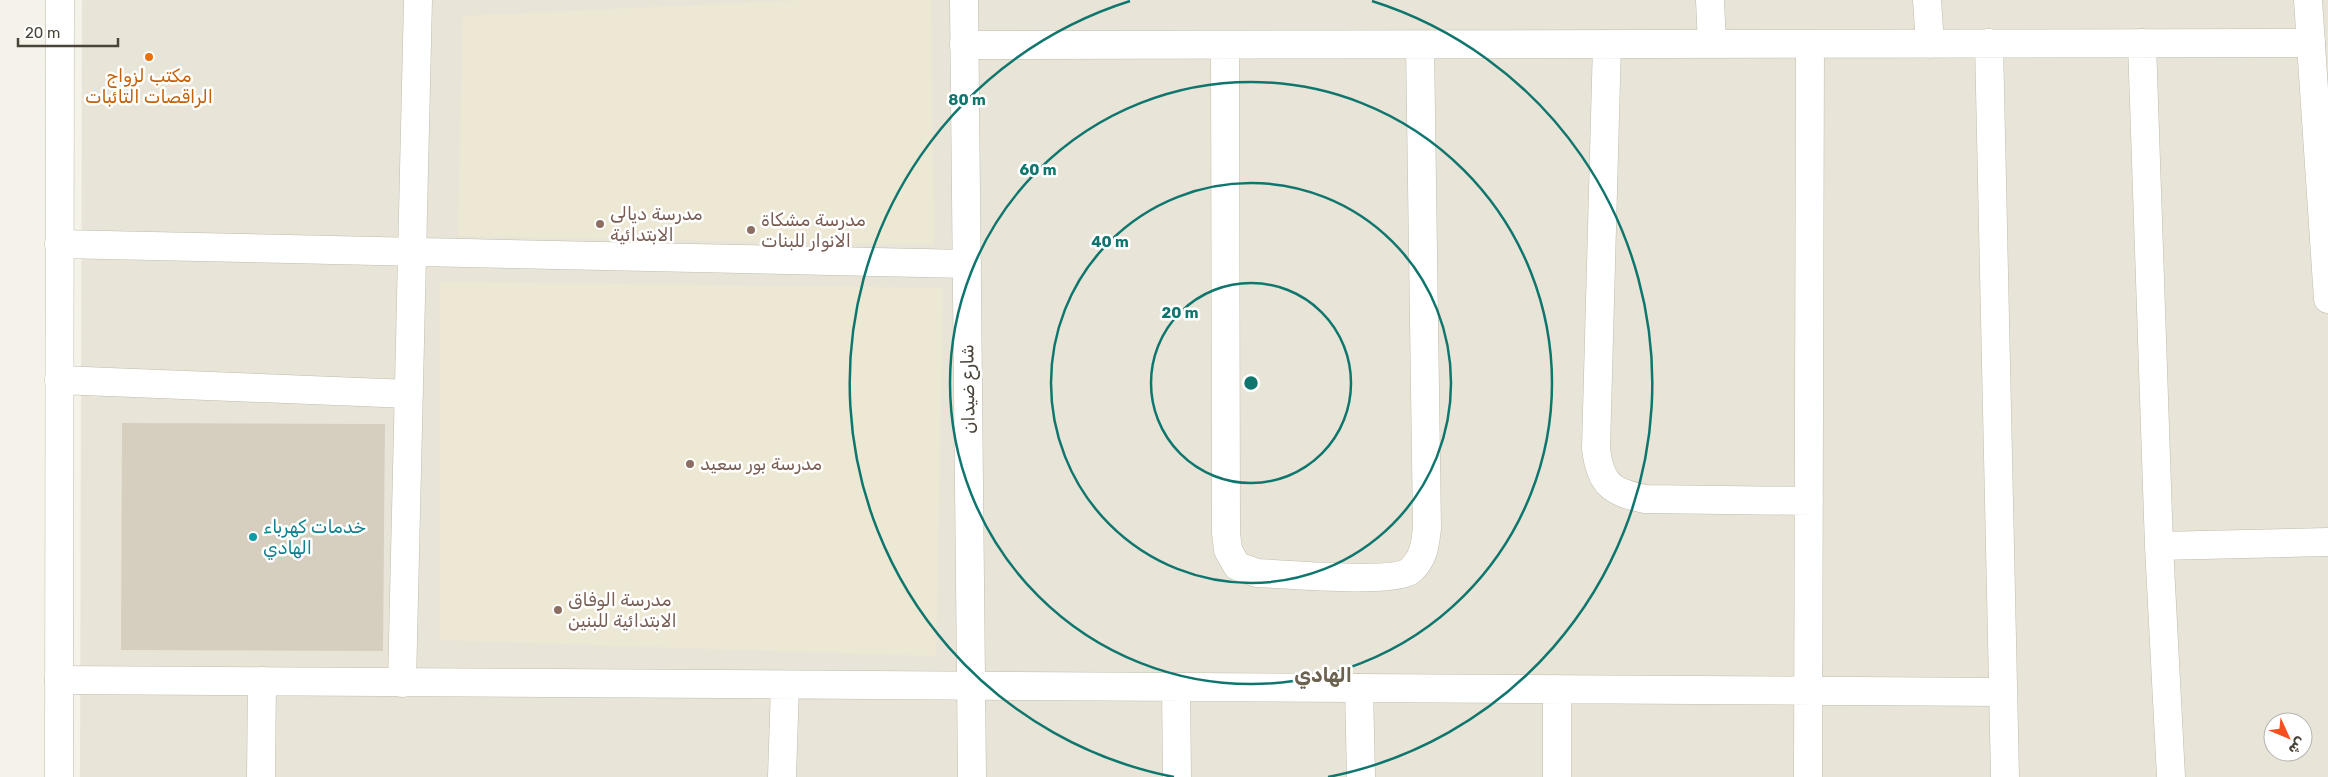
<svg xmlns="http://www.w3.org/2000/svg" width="2328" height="777" font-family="Rubik,Cairo,sans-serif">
<rect width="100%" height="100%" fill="#f5f2ea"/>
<path fill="#e8e5d8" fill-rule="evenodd" d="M82,0H2328V777H80ZM2273,722H2303V752H2273Z"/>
<path fill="#ede8d4" d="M804,0H931L934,245L458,236L463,16Z
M440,282L943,288L936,656L440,640Z"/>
<path fill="#d6cfbf" d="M122,423L385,424L383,651L121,650Z"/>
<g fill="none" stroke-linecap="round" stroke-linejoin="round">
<g stroke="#c0bbac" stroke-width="29">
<path id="minor" d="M1710,0L1712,44
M1927,0L1930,44
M1989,43L2005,777
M2142,43L2159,546L2171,777
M1607,44L1596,448C1600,484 1611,492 1645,499L1809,501
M964,45L2311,43
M1225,45L1226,533L1228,550L1237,566L1257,573C1283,574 1396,584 1411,570C1424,558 1425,545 1427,528L1420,45
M59,244L967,264
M59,380L409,394
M2159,546L2328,542
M59,680L2003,692
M402,683L418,0
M1176,687L1177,777
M1359,688L1361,777
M261,777L262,681
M782,777L785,685
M1557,777V689
M1808,777L1810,44"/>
</g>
<g stroke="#c0bbac" stroke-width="29">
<path id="tertiary" d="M964,0L972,777
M2308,0L2328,299
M59,777L60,0"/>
</g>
<use href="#minor" stroke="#fff" stroke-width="28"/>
<use href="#tertiary" stroke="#fff" stroke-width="28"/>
</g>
<g fill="none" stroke="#0f766e" stroke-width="2.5">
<circle cx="1251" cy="383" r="100"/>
<circle cx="1251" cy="383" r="200"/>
<circle cx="1251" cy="383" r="301"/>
<path d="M1174 777A401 401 0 0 1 1130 1M1372 1A401 401 0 0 1 1328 777"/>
</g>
<circle fill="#e8710a" stroke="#fff" stroke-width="2" cx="149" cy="57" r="5"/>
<g fill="#8d6e63" stroke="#fff" stroke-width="2">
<circle cx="600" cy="224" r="5"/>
<circle cx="751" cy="230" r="5"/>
<circle cx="690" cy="464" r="5"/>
<circle cx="558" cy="610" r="5"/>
</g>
<circle fill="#0f9aa8" stroke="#fff" stroke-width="2" cx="253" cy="537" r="5"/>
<g text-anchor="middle" stroke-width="5" stroke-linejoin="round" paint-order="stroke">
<g font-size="18" fill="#c56008" stroke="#fff">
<text x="149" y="82">مكتب لزواج<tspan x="149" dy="21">الراقصات التائبات</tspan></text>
</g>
<g font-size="18" fill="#785e54" stroke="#fff" text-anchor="start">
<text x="610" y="220">مدرسة ديالى<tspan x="610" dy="21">الابتدائية</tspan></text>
<text x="761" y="226">مدرسة مشكاة<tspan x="761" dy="21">الانوار للبنات</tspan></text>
<text x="700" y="470">مدرسة بور سعيد</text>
<text x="568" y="606">مدرسة الوفاق<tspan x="568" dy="21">الابتدائية للبنين</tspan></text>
</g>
<g font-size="18" fill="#494338" stroke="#fff">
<text transform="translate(968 389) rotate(-91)" y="6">شارع ضيدان</text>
</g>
<g font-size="18" fill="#0d838f" stroke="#fff" text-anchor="start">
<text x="263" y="533">خدمات كهرباء<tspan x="263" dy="21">الهادي</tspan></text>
</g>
<g font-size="20" font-weight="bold" fill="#6b624f" stroke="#fff">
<text x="1323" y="682">الهادي</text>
</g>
</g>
<circle cx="1251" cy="383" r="8" fill="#0f766e" stroke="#fff" stroke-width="2.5"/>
<g font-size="15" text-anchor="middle" font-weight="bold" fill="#0f766e" stroke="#fff" stroke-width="5" stroke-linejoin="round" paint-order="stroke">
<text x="967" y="105">80 m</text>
<text x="1038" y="175">60 m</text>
<text x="1110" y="247">40 m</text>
<text x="1180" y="318">20 m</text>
</g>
<g transform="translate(2288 737) rotate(134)"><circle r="24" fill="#ffffff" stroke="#b6b4af"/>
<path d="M0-4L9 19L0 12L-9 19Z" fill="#f65020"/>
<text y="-8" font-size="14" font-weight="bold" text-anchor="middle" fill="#494338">ش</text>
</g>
<path d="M18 38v8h100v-8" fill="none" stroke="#494338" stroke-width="2.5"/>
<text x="25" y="38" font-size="15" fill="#494338" stroke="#ffffff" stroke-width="4" paint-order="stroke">20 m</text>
</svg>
